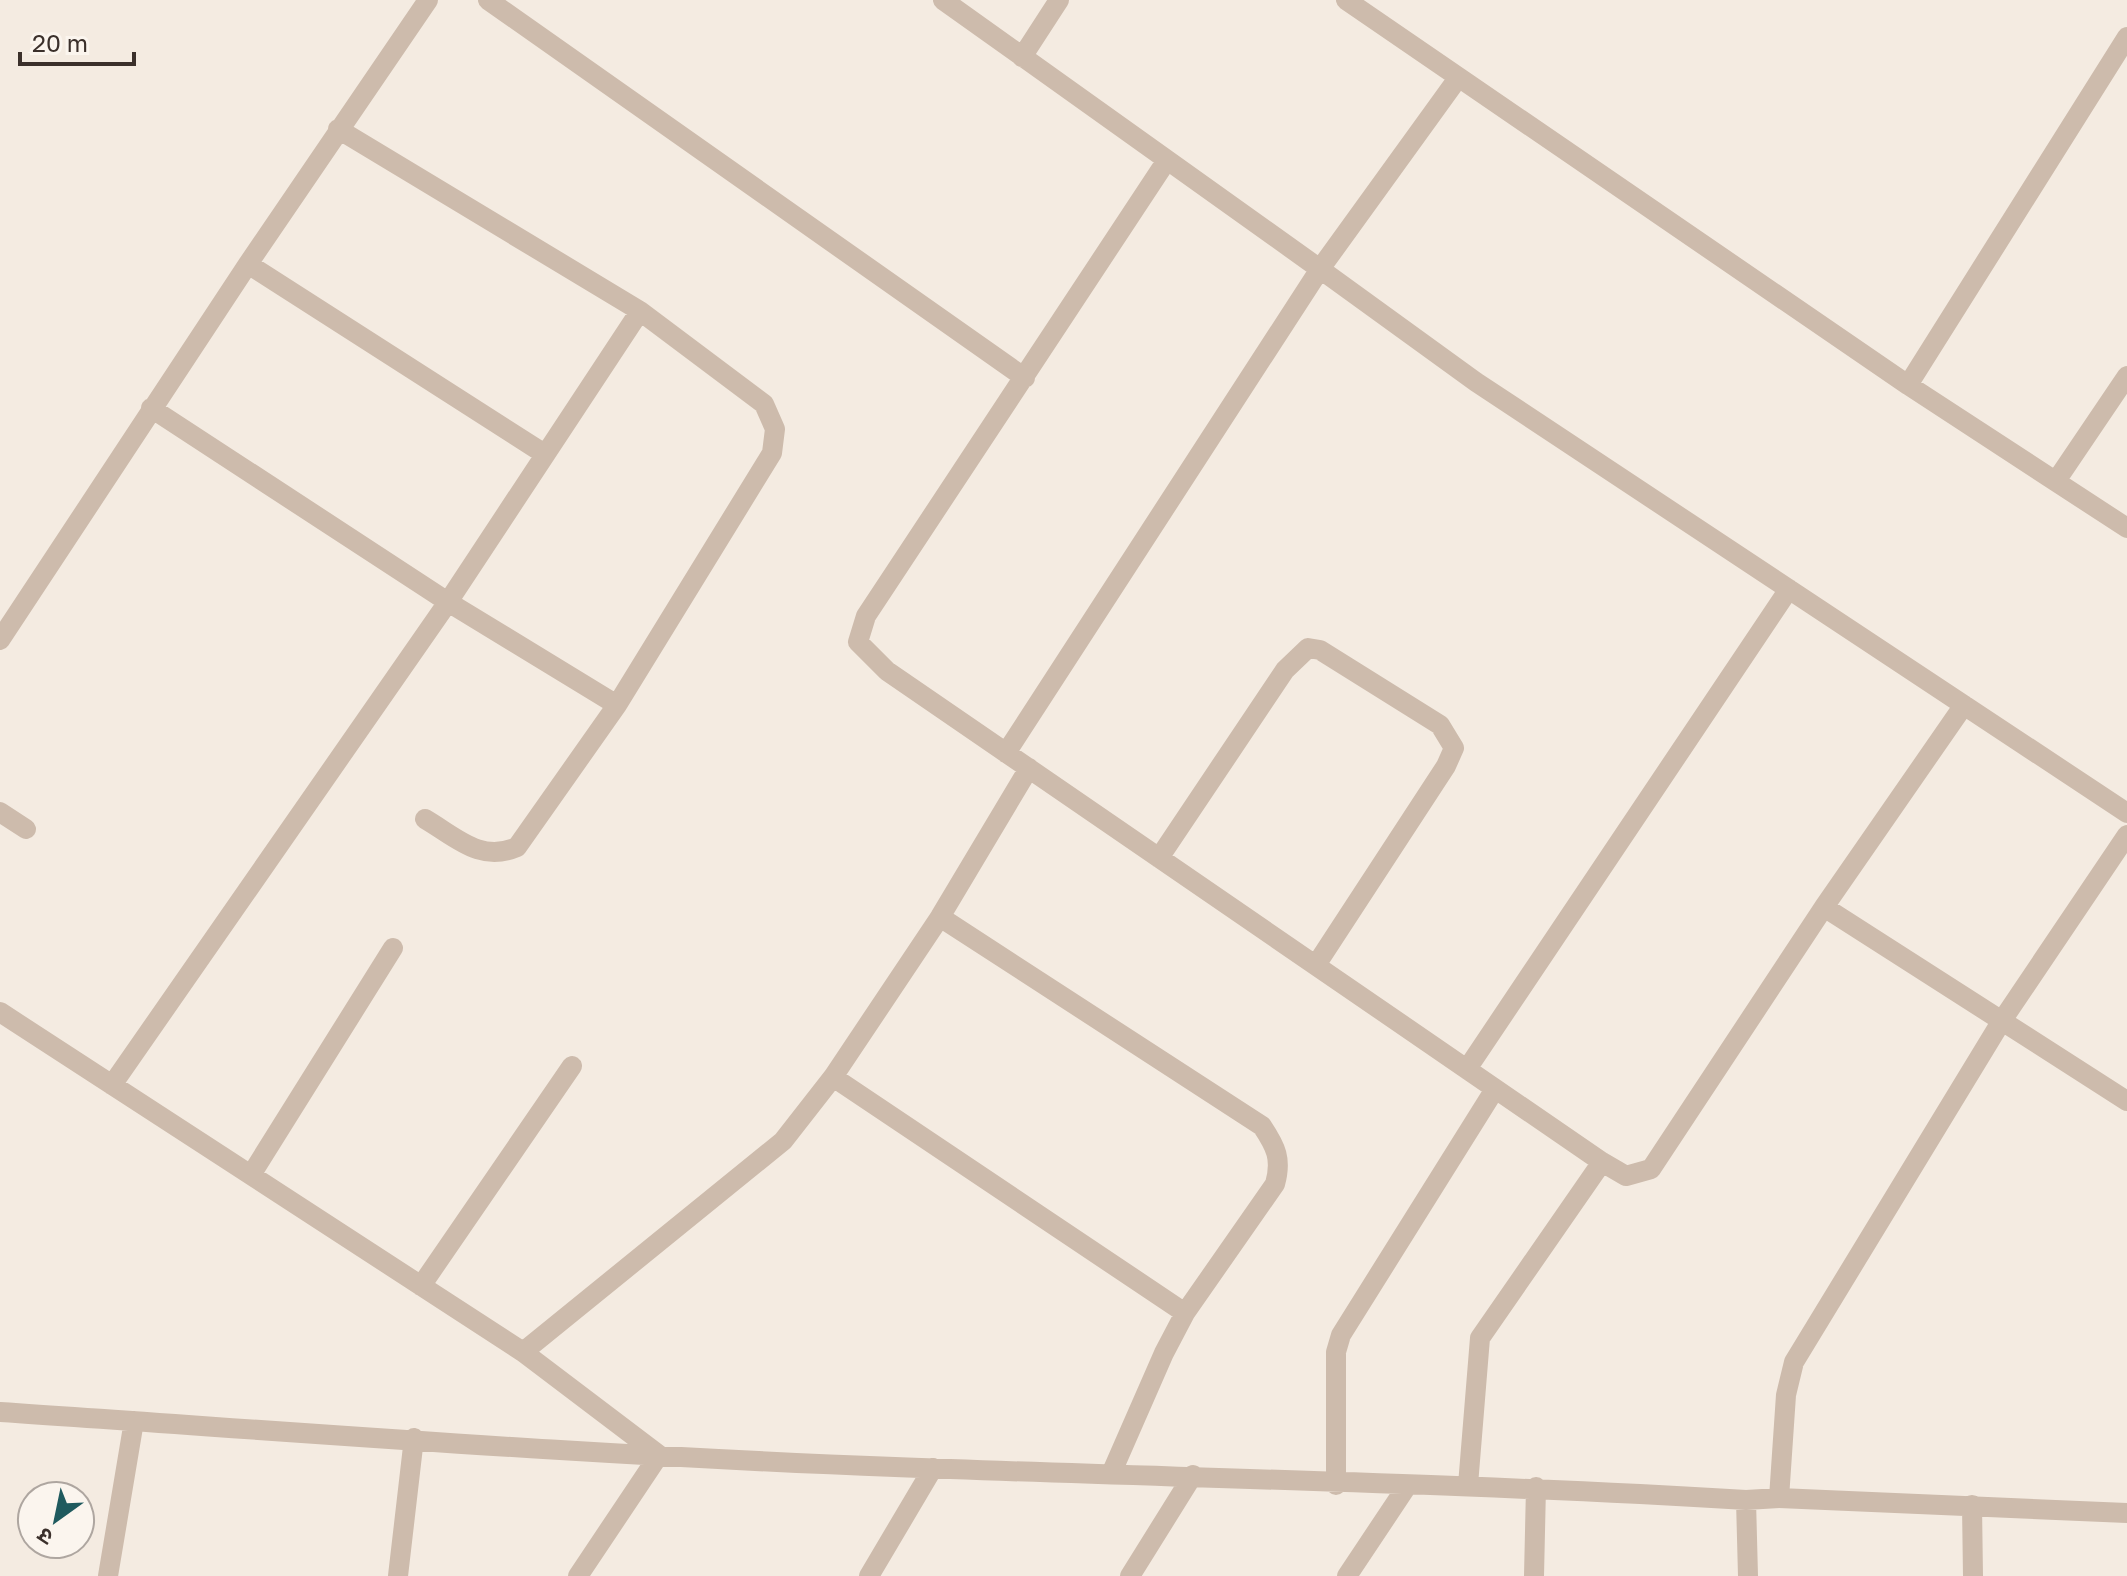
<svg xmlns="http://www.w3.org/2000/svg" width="2127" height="1576" font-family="'Golos Text','Noto Sans Devanagari',sans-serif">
<rect width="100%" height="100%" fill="#f4ebe1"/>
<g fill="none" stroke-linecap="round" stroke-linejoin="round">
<path stroke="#cdbbac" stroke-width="20" d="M488,0L1025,378
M943,0L1320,269L1458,78
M1346,0L1908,385L2127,528
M1022,57L1059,0
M338,129L640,311L764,404L775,429L772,453L617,705L517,847C480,863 456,837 425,819
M1167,160L866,616L858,642L887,671L1602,1162L1626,1176L1651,1169L1824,907L1964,705
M248,264L543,453
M1908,385L2127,37
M151,408L448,602L617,705
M2056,481L2127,376
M0,640L248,264L428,0
M1006,753L1320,269L1476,382L2127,813
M0,812L26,829
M1159,858L1285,670L1308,648L1320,650L1440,725L1454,748L1446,766L1316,965
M1824,907L2127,1101
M940,917L1262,1126C1276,1147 1282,1159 1275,1184L1185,1313L1164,1353L1111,1474
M0,1012L523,1352L659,1455L578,1576
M1467,1069L1789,589
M833,1077L1185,1313
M112,1085L448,602L640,311
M251,1175L393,948
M421,1286L572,1066
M523,1352L783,1141L833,1077L940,917L1029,768
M0,1412C298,1432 597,1456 895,1467C1179,1478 1462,1483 1746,1500L1779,1498L2127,1513
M1336,1485V1352L1341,1335L1495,1089
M1468,1485L1480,1338L1602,1162
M1779,1498L1786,1395L1794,1362L2001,1022L2127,835
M1746,1500L1748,1576
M1972,1505L1973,1576
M108,1576L134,1421
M398,1576L414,1438
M869,1576L933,1468
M1130,1576L1193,1475
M1347,1576L1407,1486
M1534,1576L1536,1487"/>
</g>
<g transform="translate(56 1520) rotate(213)"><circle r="38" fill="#fbf5ee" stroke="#aea6a0" stroke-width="2"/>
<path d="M0-6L14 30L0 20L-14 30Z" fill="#1f5a5e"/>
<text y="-12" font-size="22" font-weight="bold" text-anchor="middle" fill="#3b302b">उ</text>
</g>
<path d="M20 52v12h114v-12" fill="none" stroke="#3b302b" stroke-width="4"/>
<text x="32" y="52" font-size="24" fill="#3b302b" stroke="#fbf5ee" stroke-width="6" paint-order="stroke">20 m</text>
</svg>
